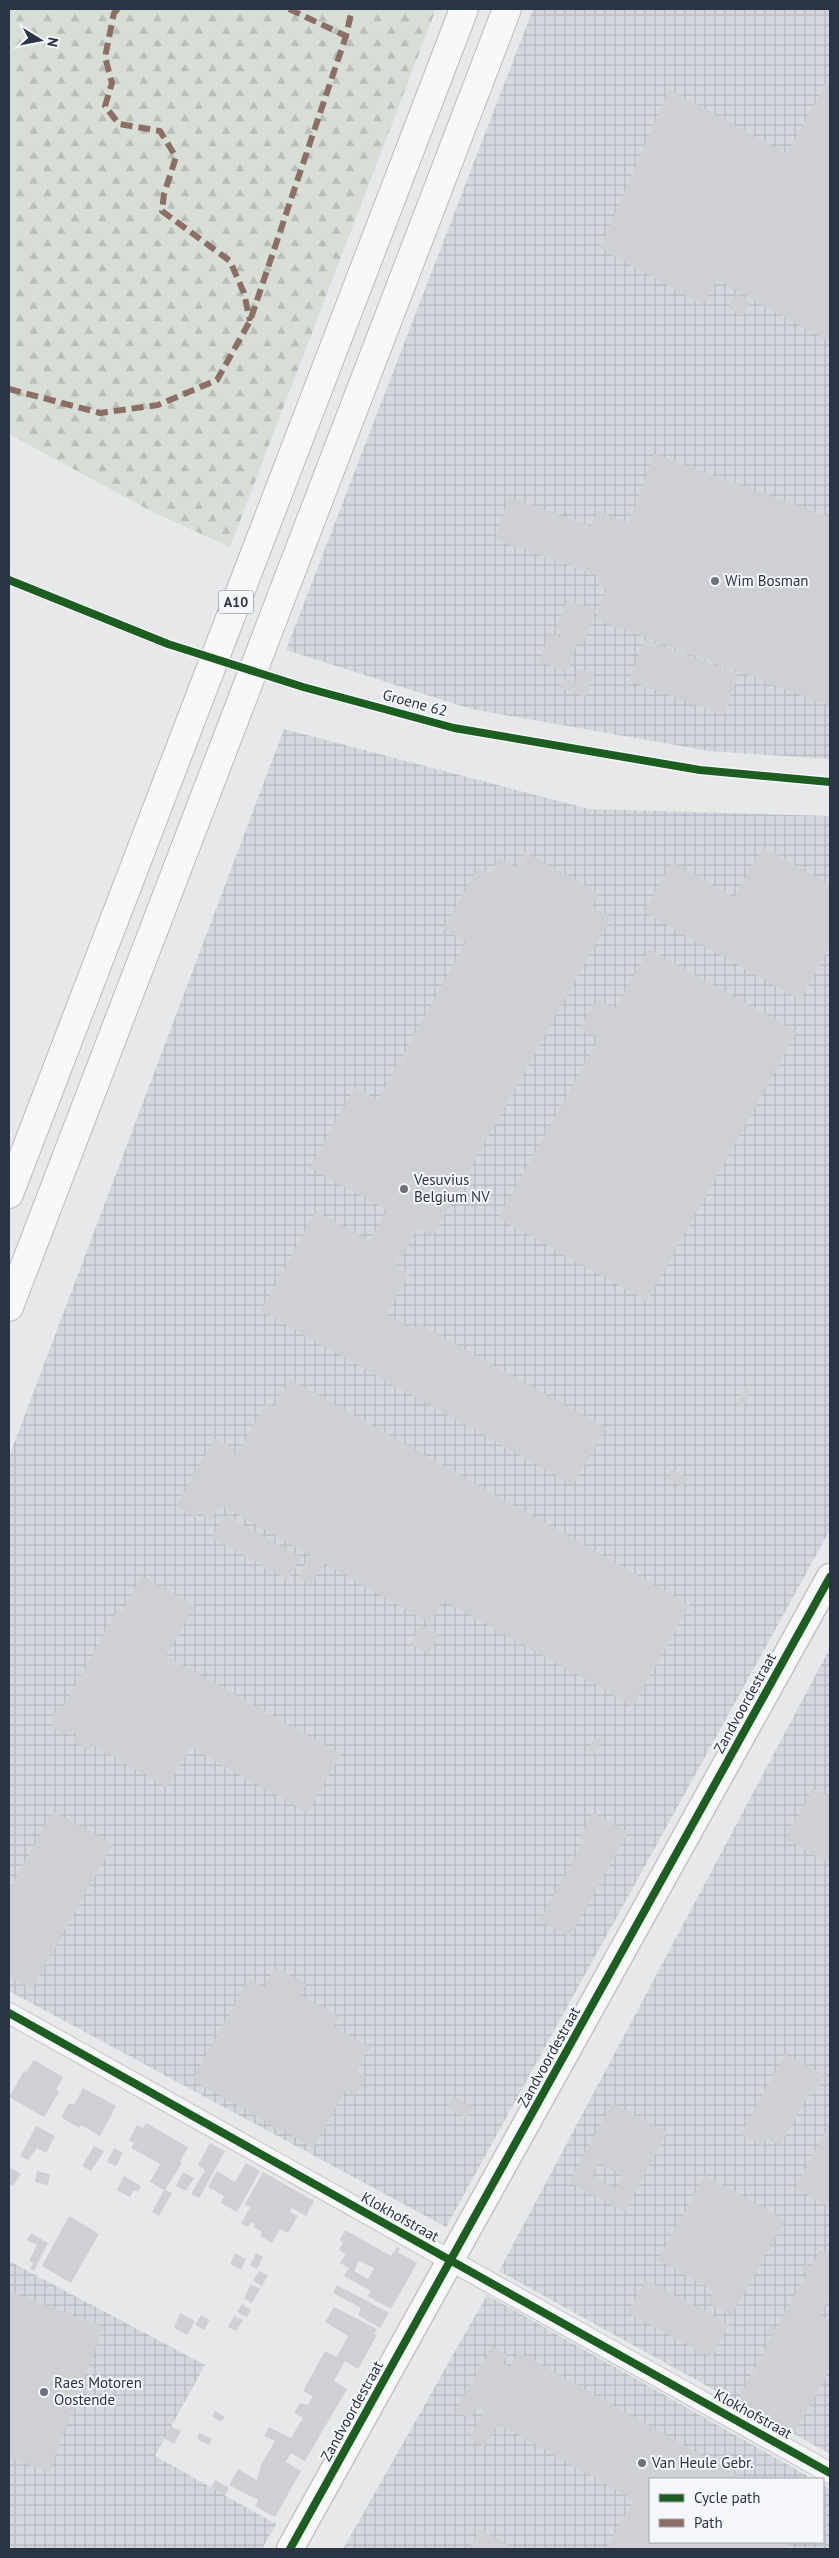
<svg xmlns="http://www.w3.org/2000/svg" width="839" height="2558" font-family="'PT Sans',sans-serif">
<defs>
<pattern id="industrial-grid" width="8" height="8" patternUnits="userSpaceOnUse" patternTransform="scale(1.25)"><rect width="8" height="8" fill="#d4d7dd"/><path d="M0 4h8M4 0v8" fill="none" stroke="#b6b9bf"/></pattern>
<pattern id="forest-firs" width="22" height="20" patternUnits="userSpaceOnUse" patternTransform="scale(1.25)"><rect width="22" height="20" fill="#d6ded6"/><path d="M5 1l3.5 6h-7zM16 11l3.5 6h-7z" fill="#b8bfb9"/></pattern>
</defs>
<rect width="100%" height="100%" fill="#e6e8ea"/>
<path fill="url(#industrial-grid)" d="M533,9H830V759L709,751L471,709L286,650Z
M284,729L589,809L830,816V1530L446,2227L9,1991V1457Z
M830,1648V2454L499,2271Z
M9,2261L205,2365L155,2456L276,2524L262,2549H9Z
M487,2295L813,2479H650V2542H823V2485L830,2489V2549H343Z"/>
<path fill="url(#forest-firs)" d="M9,9H436L230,547L151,511L9,434Z"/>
<path fill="#ced0d3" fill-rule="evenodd" d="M830,76V342L718,280L703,305L600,248L669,89L787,154Z
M736,294L751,302L743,316L728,308Z
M654,454L830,517V706L595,619L606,589L598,585L601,577L495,539L509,497L591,526L597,511L629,522Z
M567,600L596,610L583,645L577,643L568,671L560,670L539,661L550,632L560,636L562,630L556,628Z
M644,639L739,674L724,715L629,681Z
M579,669L594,674L586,697L572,692Z
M563,678L574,682L571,691L560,688Z
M763,847L830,885V946L800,1000L644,912L672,862L734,897Z
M525,852L599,893L591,907L611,917L433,1236L418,1228L404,1252L396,1267L409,1274L386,1315L414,1330L418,1323L606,1428L573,1485L261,1311L316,1211L370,1241L387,1210L310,1168L355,1087L378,1100L466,942L443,929L478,868L490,874L499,858L516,867Z
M649,949L797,1032L647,1301L498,1218L599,1038L580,1028L597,999L615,1009Z
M290,1379L690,1605L633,1706L443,1600L430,1623L326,1564L310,1584L298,1577L310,1555L220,1505L211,1521L199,1512L196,1517L176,1506L215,1438L235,1449L232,1453L236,1455L266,1403L274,1407Z
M745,1387L751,1390L743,1407L736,1404Z
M672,1469L688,1478L683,1487L667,1478Z
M225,1515L301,1557L288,1580L212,1538Z
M142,1576L195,1606L166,1656L341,1754L308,1813L190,1747L167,1787L92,1745L89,1751L73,1741L77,1733L74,1731L63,1734L55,1729L52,1723L54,1713L63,1707L118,1609L122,1611Z
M421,1625L439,1635L429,1654L410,1644Z
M595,1737L602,1741L595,1754L588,1750Z
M813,1788L830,1797V1864L785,1839Z
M53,1811L113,1844L32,1989L9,1976V1890Z
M593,1813L628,1832L570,1937L540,1920L584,1841L579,1838Z
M276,1967L306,1984L301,1995L340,2017L334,2027L370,2047L357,2071L366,2076L355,2096L346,2090L313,2148L192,2080L249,1979L264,1987Z
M785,2054L825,2075L814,2095L809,2093L780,2146L767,2138L762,2146L741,2134Z
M34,2060L63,2077L56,2090L59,2092L44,2117L9,2097L24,2071L26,2072Z
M83,2088L116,2106L100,2136L81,2125L79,2128L61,2117L69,2103L74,2105Z
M453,2096L473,2107L467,2118L447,2107Z
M612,2103L667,2132L625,2212L569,2182ZM599,2163L623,2176L616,2189L592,2175Z
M146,2123L188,2147L180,2162L182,2163L165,2190L172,2193L159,2216L152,2212L164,2190L150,2182L160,2164L131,2148L134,2143L129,2140L137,2125L143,2128Z
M830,2123V2206L829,2207L795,2188Z
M36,2126L55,2136L46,2153L37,2148L28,2160L20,2156Z
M210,2143L225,2151L199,2198L191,2194L205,2170L198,2165Z
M94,2146L104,2151L91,2171L82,2166Z
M114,2148L123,2153L116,2166L107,2162Z
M246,2163L260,2171L237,2212L221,2203L224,2196L208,2187L217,2171L235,2182Z
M9,2167L21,2174L13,2186L9,2183Z
M37,2171L50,2174L48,2185L35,2182Z
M183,2172L194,2178L186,2191L176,2186Z
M263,2172L314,2201L306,2216L292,2208L290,2212L298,2216L288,2233L280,2229L272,2243L260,2236L262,2232L254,2227L255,2225L251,2222L248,2227L241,2224L250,2207L245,2204Z
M705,2175L785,2220L732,2315L707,2302L714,2291L658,2260Z
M124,2176L141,2186L138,2192L134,2190L130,2197L117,2190Z
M69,2216L99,2234L71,2283L42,2266Z
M345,2230L391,2256L397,2247L400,2248L398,2252L417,2263L391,2309L368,2296L371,2291L344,2276L349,2268L340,2263L346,2254L339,2250L343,2242L340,2240ZM359,2261L374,2268L368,2279L354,2271Z
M31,2233L48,2243L34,2271L30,2269L33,2263L29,2261L37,2245L27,2240Z
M820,2250L830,2255V2297L820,2315L830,2320V2369L795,2433L737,2400L772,2336L767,2333L771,2326L776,2329L807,2273L802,2270L805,2263L811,2267Z
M235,2253L246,2259L241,2270L230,2264Z
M256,2253L263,2257L257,2269L250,2265Z
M259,2271L268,2275L262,2286L253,2281Z
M646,2280L729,2324L712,2358L628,2313Z
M251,2284L260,2289L252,2303L244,2298Z
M337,2285L389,2313L380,2328L358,2315L361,2308L333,2293Z
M9,2291L104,2327L49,2472L9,2457Z
M242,2304L251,2310L247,2317L237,2312Z
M334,2307L377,2329L374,2334L377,2335L358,2369L345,2361L334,2381L347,2389L305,2461L291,2453L286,2462L301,2471L275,2517L255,2506L258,2500L229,2485L238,2469L257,2480L261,2465L275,2441L264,2436L269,2427L291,2438L303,2418L294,2413L300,2403L308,2405L313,2396L303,2391L325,2351L337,2357L348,2336L325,2322Z
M180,2313L195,2321L187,2335L174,2328Z
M201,2315L210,2320L204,2330L195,2325Z
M234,2316L243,2320L236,2331L228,2327Z
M492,2346L507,2355L502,2363L510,2367L519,2352L744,2479H650V2542H790L786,2549H606L634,2500L498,2424L484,2447L469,2439L485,2410L478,2406L470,2419L455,2411Z
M215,2411L225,2417L221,2422L212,2416Z
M171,2426L181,2431L174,2444L164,2438Z
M199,2433L212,2439L209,2445L197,2439Z
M215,2480L229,2488L225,2495L211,2487Z
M480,2529L515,2549H469Z"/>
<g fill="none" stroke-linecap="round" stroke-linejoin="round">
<g stroke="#c4c6c8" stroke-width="22">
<path id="minor" d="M9,2013L830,2473"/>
</g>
<g stroke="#c2c5c8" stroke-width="29">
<path id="major" d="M290,2549L830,1577"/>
</g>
<g stroke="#b8bbbf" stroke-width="30">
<path id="highway" d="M9,1194L464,9
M9,1307L507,9"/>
</g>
<use href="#minor" stroke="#f5f6f7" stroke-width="20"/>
<use href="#major" stroke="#f8f8f8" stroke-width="26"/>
<use href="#highway" stroke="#f8f8f8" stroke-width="28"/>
<path stroke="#8d6e63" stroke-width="6" stroke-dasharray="12 6" stroke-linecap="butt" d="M118,9L114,13L105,57L112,83L105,106L119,124L160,131L176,157L164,194L162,211L230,261L244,293L250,321
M289,9L346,36
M9,389L100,413L158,405L217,380L250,321L346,36L352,9"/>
<g stroke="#f4f6f9" stroke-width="11">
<path id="cycleway" d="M9,580L168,644L303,687L454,728L700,770L830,782
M9,2013L830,2473
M290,2549L830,1577"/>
</g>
<use href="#cycleway" stroke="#1b5e20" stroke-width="8"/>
</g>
<g fill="#6c737f" stroke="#f4f6f9" stroke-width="2">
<circle cx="715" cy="581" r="5"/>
<circle cx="404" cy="1189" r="5"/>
<circle cx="44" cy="2392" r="5"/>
<circle cx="642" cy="2463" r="5"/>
</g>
<g text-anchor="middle" stroke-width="4" stroke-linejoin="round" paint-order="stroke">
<rect fill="#f4f6f9" stroke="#676e7b" stroke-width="1" x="218.5" y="590.5" width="35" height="23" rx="4"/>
<g font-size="14" font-weight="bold" fill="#2b3445">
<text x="236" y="607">A10</text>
</g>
<g font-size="15" fill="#2b3445" stroke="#f4f6f9" text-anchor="start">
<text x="725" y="586">Wim Bosman</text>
<text x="414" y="1185">Vesuvius<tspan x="414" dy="17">Belgium NV</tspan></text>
<text x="54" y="2388">Raes Motoren<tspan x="54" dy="17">Oostende</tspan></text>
<text x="652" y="2468">Van Heule Gebr.</text>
</g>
<g font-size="15" fill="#2b3445" stroke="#f4f6f9">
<text transform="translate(415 703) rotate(15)" y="5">Groene 62</text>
<text transform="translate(745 1703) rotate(-61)" y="5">Zandvoordestraat</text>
<text transform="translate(549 2057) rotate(-61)" y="5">Zandvoordestraat</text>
<text transform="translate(400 2217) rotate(29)" y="5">Klokhofstraat</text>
<text transform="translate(352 2411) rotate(-61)" y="5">Zandvoordestraat</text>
<text transform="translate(753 2414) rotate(29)" y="5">Klokhofstraat</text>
</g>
</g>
<rect width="839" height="2558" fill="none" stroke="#2b3445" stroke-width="20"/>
<rect x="649" y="2478" width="175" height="65" fill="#f4f6f9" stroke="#a4a8b1"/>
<rect x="659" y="2494" width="25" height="8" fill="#1b5e20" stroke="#a4a8b1"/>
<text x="694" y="2503" font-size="15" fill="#2b3445">Cycle path</text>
<rect x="659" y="2519" width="25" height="8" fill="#8d6e63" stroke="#a4a8b1"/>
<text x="694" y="2528" font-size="15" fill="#2b3445">Path</text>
<g transform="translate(40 40) rotate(100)" stroke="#f4f6f9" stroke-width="4" paint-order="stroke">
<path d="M0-4L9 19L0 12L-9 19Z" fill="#2b3445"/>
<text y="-8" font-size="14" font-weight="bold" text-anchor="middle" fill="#2b3445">N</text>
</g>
</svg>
